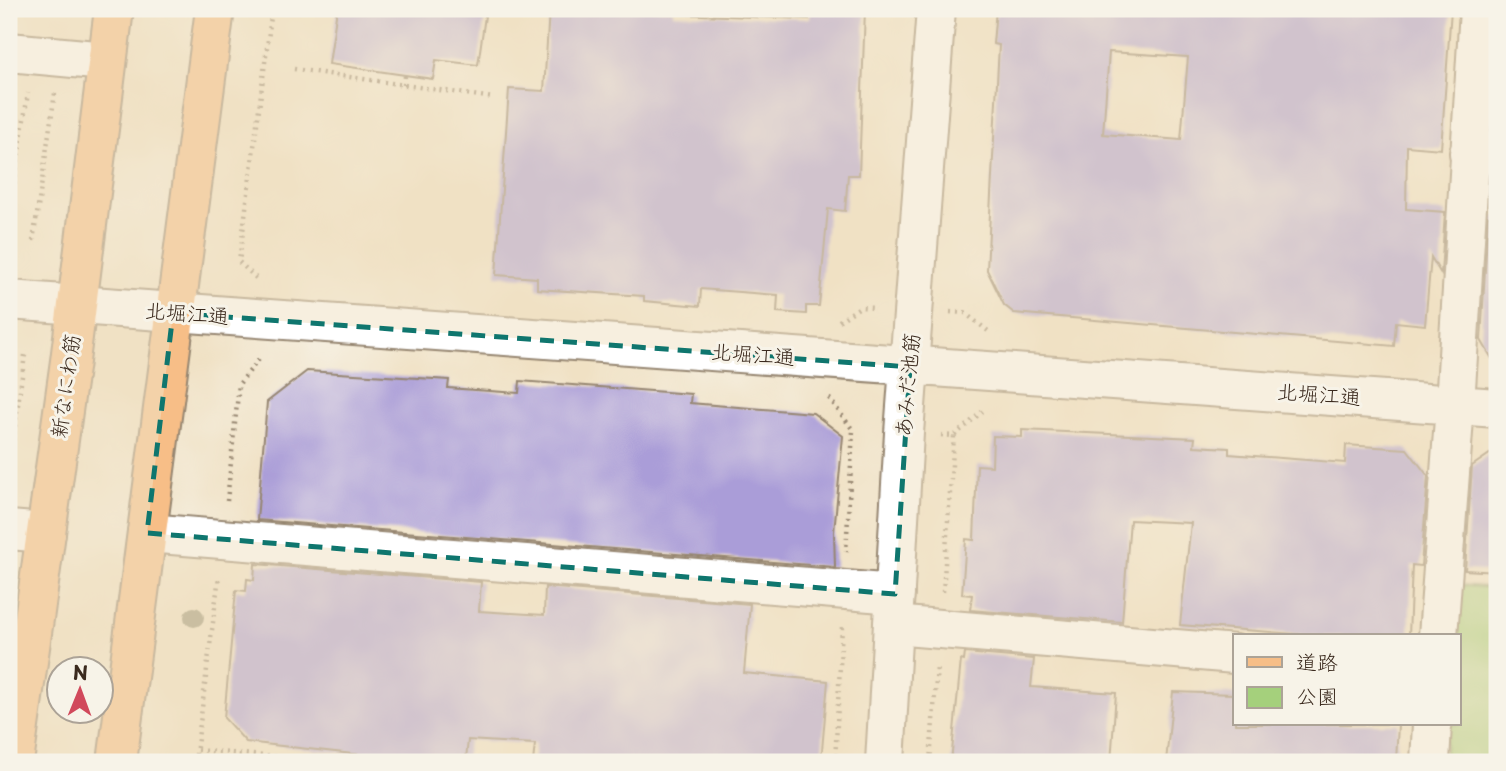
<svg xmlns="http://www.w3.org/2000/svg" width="1506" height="771" font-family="'Playpen Sans','Klee One',sans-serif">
<rect width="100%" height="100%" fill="#f7f3e8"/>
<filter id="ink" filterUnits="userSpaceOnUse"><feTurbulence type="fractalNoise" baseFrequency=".0143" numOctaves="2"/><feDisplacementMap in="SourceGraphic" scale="14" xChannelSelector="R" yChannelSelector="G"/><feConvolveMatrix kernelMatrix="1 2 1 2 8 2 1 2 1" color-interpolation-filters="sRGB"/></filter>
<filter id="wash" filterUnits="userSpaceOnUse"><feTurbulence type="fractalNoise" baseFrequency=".00686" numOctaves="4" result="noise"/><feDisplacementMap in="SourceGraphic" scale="28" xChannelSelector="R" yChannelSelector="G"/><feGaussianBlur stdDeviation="1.57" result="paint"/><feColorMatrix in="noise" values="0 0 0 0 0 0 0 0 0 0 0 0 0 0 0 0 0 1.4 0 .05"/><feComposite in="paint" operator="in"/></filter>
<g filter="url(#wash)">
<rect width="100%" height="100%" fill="#f0e1c4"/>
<path fill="#a5d07c" stroke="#707d4d" stroke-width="2" d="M1457,585L1497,588V762H1444L1446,724H1459V636H1453Z"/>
<g id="blocks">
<path fill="#aa9dd8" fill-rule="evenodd" d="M337,9H486L478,65L436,60L433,79L329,64Z
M549,9H673V14L809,19V9H865L859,175H848L845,211L828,209L819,306H806V314L777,312L778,295L701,289L700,306L644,301V296L537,289V278L496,275L509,89L544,91Z
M996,9H1451L1441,149L1407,146L1406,209L1445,212L1441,274L1431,257L1425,325L1396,322L1394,346L1014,313L1004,305L987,270L999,45L993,44ZM1109,52L1188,57L1181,140L1103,134Z
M1488,216L1497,217V367L1481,340Z
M307,371L449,380L448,388L519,393L520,381L691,394L690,403L813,413L843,436L834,532L835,567L257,520L267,402Z
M1022,430L1195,438L1194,446L1229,448V454L1345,463L1346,445L1407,449L1428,476L1421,566L1412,565L1409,636H1320L1180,625L1191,523L1130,520L1122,622L970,610L972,595L962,594L966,539L974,540L977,465L992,466L993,436L1022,437Z
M1497,449V572L1465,570L1472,466Z
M255,564L481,582L479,611L544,615L545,587L750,604L744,673L828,681L821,762H533L535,744L468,740L466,759L432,760L362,755L246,742L224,718L236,590L246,591L247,579L254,580Z
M965,653L1034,659L1031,687L1116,693L1111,762H951L961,660L964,661Z
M1173,692L1235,694V724H1398L1396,762H1166Z"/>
</g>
</g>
<g filter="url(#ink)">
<use href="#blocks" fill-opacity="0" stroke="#968671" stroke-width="2"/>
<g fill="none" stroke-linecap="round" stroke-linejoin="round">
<g stroke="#968671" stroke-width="42">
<path id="minor" d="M9,52L106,61
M1469,153L1497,155
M9,530L46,533
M147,533L895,594
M893,625L1235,654
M1438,636L1455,405
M1430,762L1432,724"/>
</g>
<g stroke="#968671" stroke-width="42">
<path id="tertiary" d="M9,300L1497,408
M1455,405L1479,9
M885,762L904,433L936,9"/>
</g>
<g stroke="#968671" stroke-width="42">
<path id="primary" d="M14,762L70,361L114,9
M117,762L215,9"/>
</g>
<path stroke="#968671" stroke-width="4.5" stroke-dasharray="2 5" stroke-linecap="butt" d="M294,69L494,98
M404,85L405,76
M9,218L28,93
M33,241L55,93
M256,278L239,262L272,9
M950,312L965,313L988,331
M839,321L860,307L875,308
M829,398L853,430L846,552
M941,435L954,436L983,411
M9,468L25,355
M227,501L239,384L261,357
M943,592L954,436
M197,750L332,762
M195,762L219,576
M835,762L842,627
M930,762L937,667"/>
<use href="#minor" stroke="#fff" stroke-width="38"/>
<use href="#tertiary" stroke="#fff" stroke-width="38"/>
<use href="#primary" stroke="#f7be87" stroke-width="38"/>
</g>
<circle fill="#9b9376" cx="194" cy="617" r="10"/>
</g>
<path d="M0 0H1506V771H0ZM173,313L910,367L895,594L147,533Z" fill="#f0e1c4" fill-opacity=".55" fill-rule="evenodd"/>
<path fill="none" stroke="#0f766e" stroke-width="5" stroke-dasharray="14 9" stroke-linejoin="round" d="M173,313L910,367L895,594L147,533Z"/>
<g text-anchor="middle" stroke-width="6" stroke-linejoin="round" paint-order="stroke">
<g font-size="21" fill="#3b2a1e" stroke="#f7f3e8">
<text transform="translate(187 314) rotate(4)" y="7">北堀江通</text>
<text transform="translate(753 355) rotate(4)" y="7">北堀江通</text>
<text transform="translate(908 385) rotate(-85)" y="7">あみだ池筋</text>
<text transform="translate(66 386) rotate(-82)" y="7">新なにわ筋</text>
<text transform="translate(1319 395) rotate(4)" y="7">北堀江通</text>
</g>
</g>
<rect width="1506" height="771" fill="none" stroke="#f7f3e8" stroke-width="35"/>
<rect x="1233" y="634" width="228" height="91" fill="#f7f3e8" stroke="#aca397" stroke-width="2"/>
<rect x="1247" y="657" width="35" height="10" fill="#f7be87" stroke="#aca397" stroke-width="2"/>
<text x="1296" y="670" font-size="21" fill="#3b2a1e">道路</text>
<rect x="1247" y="687" width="35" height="21" fill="#a5d07c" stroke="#aca397" stroke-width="2"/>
<text x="1296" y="704" font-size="21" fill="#3b2a1e">公園</text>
<g transform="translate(80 690) rotate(1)"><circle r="33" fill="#f7f3e8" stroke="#aca397" stroke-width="2"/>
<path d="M0-5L12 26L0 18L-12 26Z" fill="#d1495b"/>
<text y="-10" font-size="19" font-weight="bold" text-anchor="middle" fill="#3b2a1e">N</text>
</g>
</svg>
